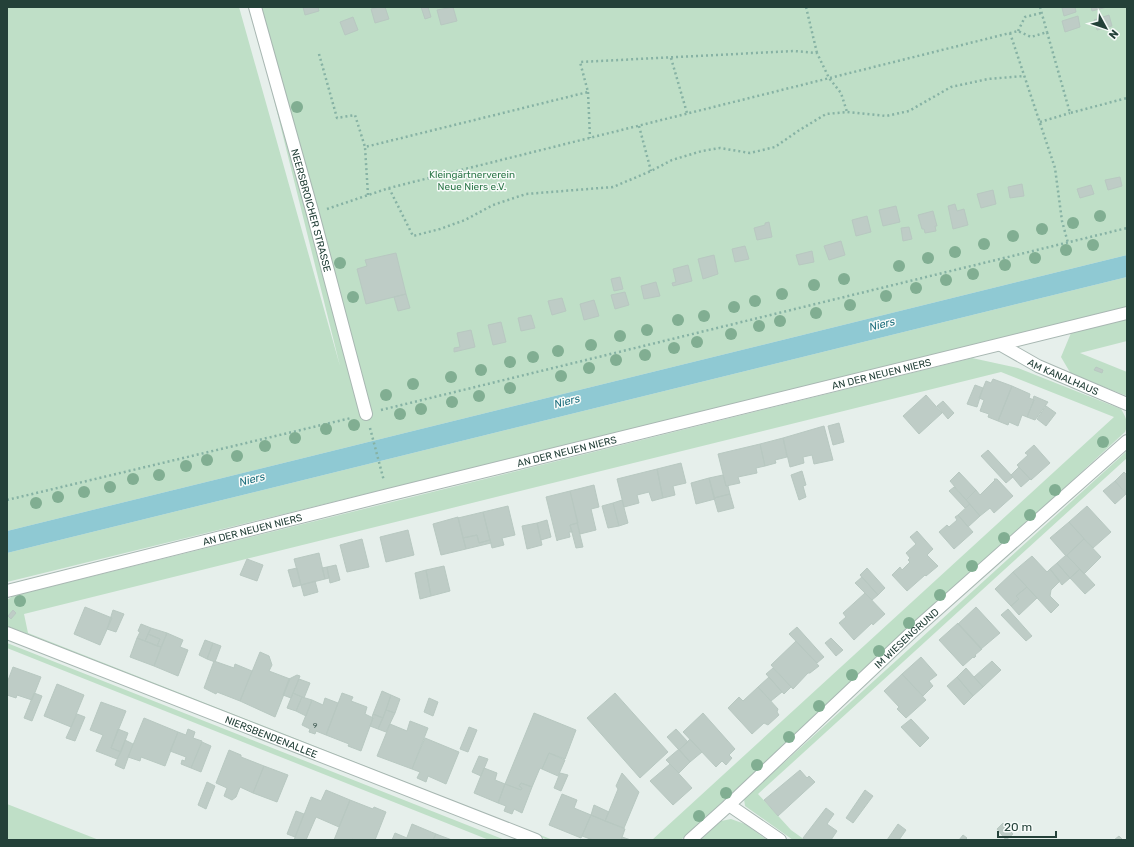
<svg xmlns="http://www.w3.org/2000/svg" width="1134" height="847" font-family="Rubik,sans-serif">
<rect width="100%" height="100%" fill="#e6efeb"/>
<path fill="#bfdfc7" d="M7,7H239L340,366L251,7H1127V255L7,531Z
M1127,277V307L7,582V553Z
M1127,319V341L1080,353L1127,372V396L1071,374L1061,357L1071,333Z
M972,358L1018,368L1121,409C1126,417 1129,423 1125,432L681,840H652L1114,417L1001,372L24,614L28,633L553,840H548L7,626V600L13,596Z
M1127,451V458L758,794L791,830L805,840H793L745,806L744,799Z
M7,643L505,840H489L7,648Z
M7,804L99,840H7Z
M731,819L745,824L767,840H700L721,821Z"/>
<path fill="#8fc9d3" d="M1127,255V277L7,553V531Z"/>
<path fill="#beccc6" stroke="#b8c8c1" d="M303,7H318L319,11L305,15Z
M379,7H385L389,19L375,23L371,9Z
M421,7H428L431,17L425,19Z
M453,7L457,21L441,25L437,10Z
M1066,7H1075L1076,12L1064,16L1062,8Z
M1091,7H1107L1092,11Z
M1109,15L1112,26L1097,30L1094,20Z
M1078,16L1080,27L1065,32L1062,21Z
M353,17L358,30L345,35L340,22Z
M1120,177L1122,186L1108,190L1105,180Z
M1022,184L1024,196L1010,198L1008,187Z
M1091,185L1094,194L1080,198L1077,189Z
M993,190L996,204L981,208L977,194Z
M955,204L957,211L964,209L968,225L953,229L948,206Z
M896,206L900,222L883,226L879,210Z
M933,211L937,226H935L936,231L925,233L924,229H922L918,215Z
M867,216L871,232L856,236L852,220Z
M769,222L772,237L757,240L754,228L765,225V223Z
M909,227L912,239L903,241L901,228Z
M841,241L845,255L829,260L824,246Z
M745,246L749,259L735,262L732,249Z
M812,251L814,262L799,265L796,255Z
M396,253L406,294L366,304L357,269L367,266L365,260Z
M714,255L718,274L703,279L698,259Z
M688,265L692,281L673,286L672,283L676,282L673,269Z
M620,277L623,289L614,291L611,279Z
M656,282L660,296L644,299L641,286Z
M625,292L629,305L615,309L611,295Z
M406,294L410,308L398,311L394,297Z
M562,298L566,311L552,315L548,301Z
M594,300L599,316L584,320L580,304Z
M531,315L535,328L521,331L518,318Z
M501,322L506,342L493,345L488,325Z
M471,330L475,347L454,352V348L460,347L457,333Z
M1096,367L1103,370L1102,373L1094,370Z
M993,379L1012,386L998,421L988,417L989,414L980,411L984,400L979,398L986,381L991,383Z
M975,385L983,388L977,407L967,404Z
M1012,386L1030,394L1029,398L1034,400L1027,417L1022,415L1018,426L1009,422L1008,425L998,421Z
M926,395L942,413L919,434L903,416Z
M1034,396L1048,402L1035,420L1027,417L1034,400L1033,399Z
M943,401L954,413L948,419L937,406Z
M1046,406L1056,413L1046,426L1037,419Z
M839,423L844,442L833,445L828,426Z
M824,426L833,460L814,464L812,455L803,457L804,463L790,467L783,438Z
M783,438L787,457L775,460L776,463L765,466L760,444Z
M760,444L765,466L756,468L757,473L738,477L740,483L726,486L718,454Z
M1034,445L1050,463L1031,480L1017,465L1028,455L1025,453Z
M988,450L1013,477L1006,483L981,456Z
M681,463L686,483L673,486L675,495L663,498L657,469Z
M1019,467L1030,479L1021,487L1011,475Z
M657,469L663,498L652,501L649,492L637,495L639,503L624,507L617,479Z
M802,471L806,485L803,486L806,497L799,500L791,475Z
M959,472L976,490L966,500L950,481Z
M1124,472L1127,475V494L1115,481Z
M723,475L726,486H728L730,494L714,498L709,478Z
M709,478L715,499L696,504L691,483Z
M994,479H997L1013,496L994,513L990,508L980,516L966,500L976,490L980,495L995,480Z
M1115,481L1126,494L1115,504L1103,491Z
M594,485L599,507L591,509L596,530L580,534L570,491Z
M954,487L970,504L965,508L949,491Z
M570,491L578,523L570,525L572,532H569L570,537L558,540L557,541L546,497Z
M730,494L734,508L718,512L714,498Z
M622,500L628,523L619,526L613,503Z
M613,503L619,526L608,528L602,506Z
M970,504L980,516L968,527L958,515Z
M508,506L515,535L502,538L504,545L492,548L483,512Z
M1087,506L1111,532L1093,548L1069,522Z
M483,512L490,540L479,543L477,535L463,538L458,518Z
M958,515L973,532L954,549L939,532L947,525L949,527L957,520L955,517Z
M458,517L466,549L441,555L433,524Z
M547,520L551,537L541,540L537,523Z
M1069,522L1084,539L1066,556L1050,538Z
M537,523L542,545L527,549L522,526Z
M577,523L583,547L576,548L570,525Z
M408,530L414,555L386,562L380,537Z
M917,531L933,549L927,555L938,566L926,576L925,575L907,591L892,575L900,567L902,570L910,562L908,560L910,558L906,553L916,544L910,537Z
M477,535L479,543L490,540L491,543L466,549L463,538Z
M362,539L369,567L347,572L340,545Z
M1084,539L1101,557L1084,574L1067,555Z
M319,553L325,579L301,585L294,559Z
M1066,555L1080,569L1070,578L1057,563Z
M1032,556L1047,572L1050,569L1060,581L1051,590L1050,596L1059,605L1051,613L1013,572Z
M247,559L263,565L257,581L240,575Z
M1057,563L1070,578L1062,585L1050,569Z
M336,565L340,580L330,583L327,567Z
M444,566L450,591L431,596L426,570Z
M327,567L329,578L325,579L322,568Z
M297,568L301,585L293,587L288,570Z
M867,568L885,588L878,595L860,575Z
M1080,569L1095,585L1085,594L1070,578Z
M426,570L431,596L420,599L415,573Z
M1013,572L1027,587L1016,596L1019,599L1011,606L995,589Z
M862,577L878,595L872,600L855,583Z
M315,581L318,592L304,596L301,585Z
M1027,587L1037,598L1019,615L1011,606L1019,599L1016,596Z
M865,593L885,614L873,625L872,623L854,640L839,623L846,617L843,613Z
M85,607L112,618L100,645L74,634Z
M976,607L1000,633L981,649L958,624Z
M1008,609L1032,636L1026,641L1001,615Z
M13,610L16,613L11,619L8,616Z
M113,610L124,614L116,632L107,629Z
M958,623L982,649L975,655L976,656L974,658L973,657L963,666L939,640Z
M141,624L151,628L145,641L137,638L140,632L138,631Z
M797,627L824,657L817,663L789,634Z
M151,628L167,633L161,647L157,646L160,639L148,634Z
M167,633L183,640L180,647L188,650L178,676L154,666Z
M148,634L160,639L157,646L145,641Z
M137,638L161,647L154,666L130,657Z
M831,638L843,650L836,656L825,643Z
M205,640L213,643L207,659L199,655Z
M796,641L819,666L810,673H808L793,689L771,665Z
M213,643L221,646L215,662L207,659Z
M260,652L269,656L272,665L269,671L290,679L275,717L240,701Z
M921,657L937,675L929,681L933,686L923,696L902,674Z
M214,661L234,668L235,664L252,671L240,701L217,692L216,694L204,688Z
M992,661L1001,670L983,687L974,677Z
M13,667L41,677L32,700L17,695L16,698L7,695V683Z
M773,668L791,687L784,694L766,674Z
M966,668L983,687L973,696L957,677Z
M902,674L926,700L906,718L897,709L899,707L884,691Z
M297,675L300,676L291,698L283,695L289,679Z
M769,677L782,692L771,701L758,687Z
M957,677L973,696L964,705L947,686Z
M299,679L310,683L304,698L293,693Z
M57,684L84,695L71,727L44,716Z
M758,687L778,709L777,712L779,715L768,725L764,723L752,734L728,708L739,697L743,701Z
M382,691L391,695L383,718L373,714Z
M34,693L42,696L32,721L24,718Z
M293,693L302,697L296,711L287,708Z
M342,693L353,697L351,701L367,707L365,714L373,718L361,751L348,746L349,744L326,735Z
M615,693L668,752L640,778L587,718Z
M391,695L400,699L395,713L386,710Z
M302,697L312,700L306,716L296,711Z
M325,698L338,703L326,735L316,731L315,734L309,732L310,729L302,725L312,700L323,705Z
M429,698L438,702L433,716L424,712Z
M101,702L126,711L111,748L121,752L117,759L96,751L103,735L90,730Z
M386,710L395,713L386,732L378,729Z
M534,713L576,730L565,759L549,753L542,769L540,768L532,787L521,783L519,786L522,788L521,790L505,784Z
M703,713L735,749L729,755L732,758L726,765L722,761L716,767L683,732Z
M77,714L85,717L75,741L66,738Z
M373,714L383,718L378,729L370,726L373,718L372,717Z
M144,718L178,732L165,766L141,757L140,761L128,757Z
M911,719L929,738L920,747L901,727Z
M410,721L428,728L412,769L377,756L390,724L407,731Z
M469,727L477,730L468,752L460,749Z
M118,729L128,733L121,752L111,748Z
M188,729L195,732L193,738L202,741L191,768L181,764L182,760L185,761L186,757L170,751L178,732L186,735Z
M676,729L688,742L679,750L667,737Z
M425,738L459,752L446,784L428,776L426,782L417,778L420,772L412,769Z
M690,739L702,752L690,762L679,750Z
M125,740L133,744L124,769L115,765Z
M202,742L211,746L201,772L191,768Z
M679,749L690,762L679,773L666,760Z
M229,750L241,755V757L264,766L253,793L240,787L236,797L232,800L224,796L227,788L216,783Z
M549,753L565,760L558,776L542,769Z
M479,756L488,759L481,776L472,772Z
M670,764L692,788L673,805L650,781Z
M264,766L288,775L277,802L253,793Z
M484,768L497,773L495,780L505,784L498,803L474,793Z
M800,770L807,778L809,776L815,782L778,816L764,800Z
M560,773L568,775L561,791L554,788Z
M622,773L639,792L624,828L605,821L618,789L616,786Z
M207,782L215,786L206,809L198,805Z
M521,783L532,787L522,813L514,809L512,814L504,811L506,806L498,803L505,784L521,790L522,788L519,786Z
M326,790L350,800L339,827L316,817L306,840H294L311,797L321,801Z
M865,790L873,796L853,823L846,818Z
M562,794L577,800L574,808L591,815L581,838L549,825Z
M350,800L373,809L374,807L386,812L375,840H355L352,839V840H334Z
M594,805L609,812L605,821L591,815Z
M826,808L834,814L827,824L837,831L831,840H806L803,838Z
M296,811L304,814L295,837L287,834Z
M591,815L625,829L621,840H593L582,836Z
M1003,823L1013,834L1006,840L997,829Z
M412,824L436,834L433,840H406Z
M898,824L906,830L899,840H887Z
M395,833L407,838L406,840H392Z
M436,834L452,840H433Z
M963,835L967,838L965,840H959Z
M1119,836L1123,840H1114Z
M622,837L631,840H621Z"/>
<g fill="none" stroke-linecap="round" stroke-linejoin="round">
<g stroke="#a8b7b2" stroke-width="14">
<g id="lane">
<path id="s1" d="M255,7L313,214L366,414"/>
</g>
</g>
<g stroke="#a8b7b2" stroke-width="14">
<g id="street">
<path id="s2" d="M1001,345L1038,366L1127,404"/>
<path id="s3" d="M7,591L388,495L1127,313"/>
<path id="s4" d="M7,633L536,840"/>
<path d="M729,805L780,840"/>
<path id="s5" d="M690,840L729,805L912,632L1127,441"/>
</g>
</g>
<path stroke="#86b2a4" stroke-width="2.5" stroke-dasharray="2 3" stroke-linecap="butt" d="M806,7L817,53
M1040,7L1047,32
M1018,31L1025,17L1041,13
M1010,33L1055,168L1062,221L1068,243
M319,54L337,118L355,115L365,147
M671,58L687,113
M588,92L590,138
M1040,122L1070,113
M639,126L651,171
M389,188L413,236L440,229L465,220L493,205L526,194L613,187L651,171L672,160L702,151L720,148L750,153L775,147L798,131L826,114L847,112L886,116L909,111L951,87L988,79L1024,76
M368,195L365,147L588,92L580,62L794,51L817,53L829,78L841,93L847,112
M327,209L389,188L1018,31L1031,37L1047,32L1070,113L1127,98
M381,410L1127,228
M370,428L384,481
M7,500L351,418"/>
<use href="#lane" stroke="#fff" stroke-width="12"/>
<use href="#street" stroke="#fff" stroke-width="12"/>
</g>
<g fill="#81ae92">
<circle cx="297" cy="107" r="6"/>
<circle cx="1100" cy="216" r="6"/>
<circle cx="1073" cy="223" r="6"/>
<circle cx="1042" cy="229" r="6"/>
<circle cx="1013" cy="236" r="6"/>
<circle cx="984" cy="244" r="6"/>
<circle cx="1093" cy="245" r="6"/>
<circle cx="1066" cy="250" r="6"/>
<circle cx="955" cy="252" r="6"/>
<circle cx="928" cy="258" r="6"/>
<circle cx="1035" cy="258" r="6"/>
<circle cx="340" cy="263" r="6"/>
<circle cx="1005" cy="265" r="6"/>
<circle cx="899" cy="266" r="6"/>
<circle cx="973" cy="274" r="6"/>
<circle cx="844" cy="279" r="6"/>
<circle cx="946" cy="280" r="6"/>
<circle cx="814" cy="285" r="6"/>
<circle cx="916" cy="288" r="6"/>
<circle cx="782" cy="294" r="6"/>
<circle cx="886" cy="296" r="6"/>
<circle cx="353" cy="297" r="6"/>
<circle cx="755" cy="301" r="6"/>
<circle cx="850" cy="305" r="6"/>
<circle cx="734" cy="307" r="6"/>
<circle cx="816" cy="313" r="6"/>
<circle cx="704" cy="316" r="6"/>
<circle cx="678" cy="320" r="6"/>
<circle cx="780" cy="321" r="6"/>
<circle cx="759" cy="326" r="6"/>
<circle cx="647" cy="330" r="6"/>
<circle cx="731" cy="334" r="6"/>
<circle cx="620" cy="336" r="6"/>
<circle cx="697" cy="342" r="6"/>
<circle cx="591" cy="345" r="6"/>
<circle cx="674" cy="348" r="6"/>
<circle cx="558" cy="351" r="6"/>
<circle cx="645" cy="355" r="6"/>
<circle cx="533" cy="357" r="6"/>
<circle cx="616" cy="360" r="6"/>
<circle cx="510" cy="362" r="6"/>
<circle cx="589" cy="368" r="6"/>
<circle cx="481" cy="370" r="6"/>
<circle cx="561" cy="376" r="6"/>
<circle cx="451" cy="377" r="6"/>
<circle cx="413" cy="384" r="6"/>
<circle cx="510" cy="388" r="6"/>
<circle cx="386" cy="395" r="6"/>
<circle cx="479" cy="396" r="6"/>
<circle cx="452" cy="402" r="6"/>
<circle cx="421" cy="409" r="6"/>
<circle cx="400" cy="414" r="6"/>
<circle cx="354" cy="425" r="6"/>
<circle cx="326" cy="429" r="6"/>
<circle cx="295" cy="438" r="6"/>
<circle cx="1103" cy="442" r="6"/>
<circle cx="265" cy="446" r="6"/>
<circle cx="237" cy="456" r="6"/>
<circle cx="207" cy="460" r="6"/>
<circle cx="186" cy="466" r="6"/>
<circle cx="159" cy="475" r="6"/>
<circle cx="133" cy="479" r="6"/>
<circle cx="110" cy="487" r="6"/>
<circle cx="1055" cy="490" r="6"/>
<circle cx="84" cy="492" r="6"/>
<circle cx="58" cy="497" r="6"/>
<circle cx="36" cy="503" r="6"/>
<circle cx="1030" cy="515" r="6"/>
<circle cx="1004" cy="538" r="6"/>
<circle cx="972" cy="566" r="6"/>
<circle cx="940" cy="595" r="6"/>
<circle cx="20" cy="601" r="6"/>
<circle cx="909" cy="623" r="6"/>
<circle cx="879" cy="651" r="6"/>
<circle cx="852" cy="675" r="6"/>
<circle cx="819" cy="706" r="6"/>
<circle cx="789" cy="737" r="6"/>
<circle cx="757" cy="765" r="6"/>
<circle cx="726" cy="793" r="6"/>
<circle cx="699" cy="816" r="6"/>
</g>
<g text-anchor="middle" stroke-width="3" stroke-linejoin="round" paint-order="stroke">
<g font-size="8" fill="#4a645c">
<text x="315" y="728">9</text>
</g>
<g font-size="10" fill="#2e784a" stroke="#f7fbf9">
<text x="472" y="178">Kleingärtnerverein<tspan x="472" dy="12">Neue Niers e.V.</tspan></text>
</g>
<g font-size="10" fill="#244139" stroke="#f7fbf9">
<text dy="4" stroke="none"><textPath href="#s1" startOffset="211">NEERSBROICHER STRASSE</textPath></text>
<text dy="4" stroke="none"><textPath href="#s3" startOffset="901">AN DER NEUEN NIERS</textPath></text>
<text dy="4" stroke="none"><textPath href="#s2" startOffset="70">AM KANALHAUS</textPath></text>
<text dy="4" stroke="none"><textPath href="#s3" startOffset="577">AN DER NEUEN NIERS</textPath></text>
<text dy="4" stroke="none"><textPath href="#s3" startOffset="253">AN DER NEUEN NIERS</textPath></text>
<text dy="4" stroke="none"><textPath href="#s5" startOffset="296">IM WIESENGRUND</textPath></text>
<text dy="4" stroke="none"><textPath href="#s4" startOffset="284">NIERSBENDENALLEE</textPath></text>
</g>
<g font-size="11" font-style="italic" fill="#1e6f7e" stroke="#f7fbf9">
<text transform="translate(882 324) rotate(-14)" y="4">Niers</text>
<text transform="translate(567 401) rotate(-14)" y="4">Niers</text>
<text transform="translate(252 479) rotate(-14)" y="4">Niers</text>
</g>
</g>
<rect width="1134" height="847" fill="none" stroke="#244139" stroke-width="16"/>
<g transform="translate(1106 28) rotate(130)" stroke="#f7fbf9" stroke-width="3" paint-order="stroke">
<path d="M0-3L7 15L0 10L-7 15Z" fill="#244139"/>
<text y="-6" font-size="11" font-weight="bold" text-anchor="middle" fill="#244139">N</text>
</g>
<path d="M998 831v6h58v-6" fill="none" stroke="#244139" stroke-width="2"/>
<text x="1004" y="831" font-size="12" fill="#244139" stroke="#f7fbf9" stroke-width="3" paint-order="stroke">20 m</text>
</svg>
